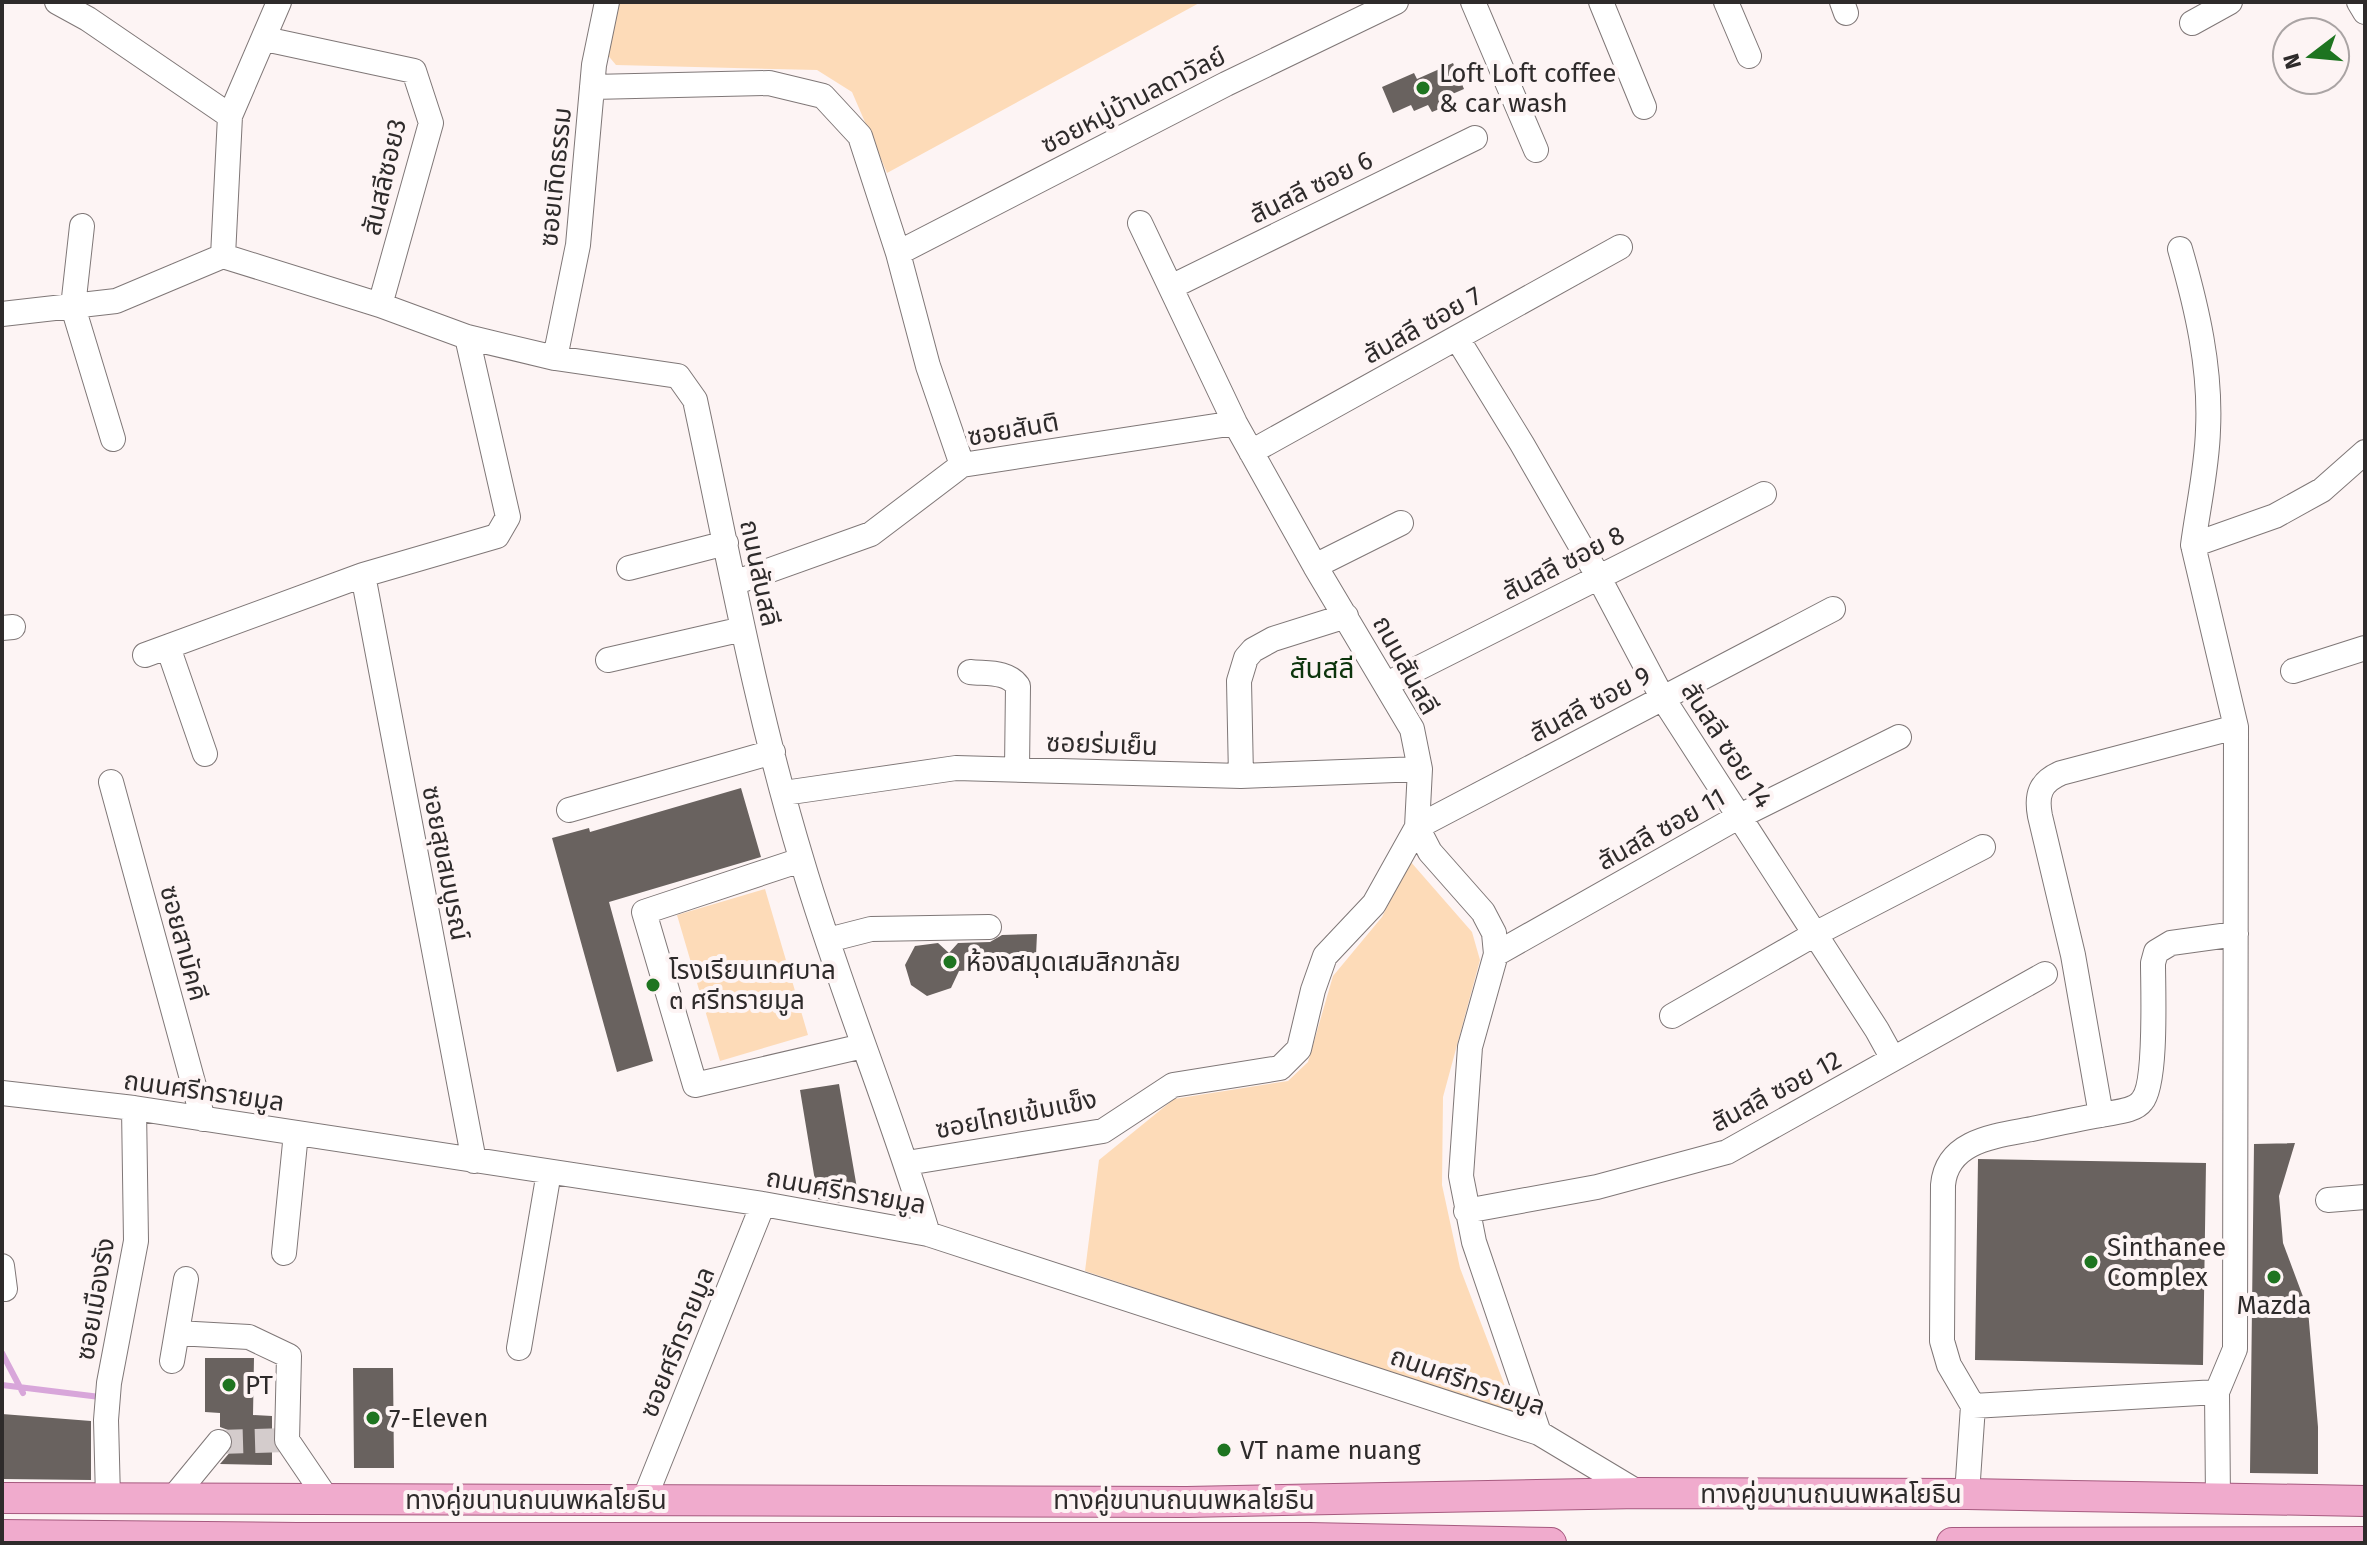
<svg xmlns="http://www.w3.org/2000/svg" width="2367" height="1545" font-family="'Fira Sans','Noto Sans Thai',sans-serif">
<rect width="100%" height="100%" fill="#fdf4f4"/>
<path fill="#fddbb8" d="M619,2H1201L887,173L852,92L817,70L616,65L606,53Z
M1410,861L1472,932L1480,960L1443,1097L1442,1185L1460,1268L1516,1415L1085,1271L1099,1160L1174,1099L1288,1081L1308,1062L1333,976L1382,917Z
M765,889L808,1035L720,1061L677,915Z"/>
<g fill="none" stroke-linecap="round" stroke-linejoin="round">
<path stroke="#d8a6da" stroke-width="6" d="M2,1353L23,1393
M2,1385L100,1397"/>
</g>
<path fill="#69625f" d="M1453,63L1464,89L1450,95L1454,103L1432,112L1428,105L1414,111L1411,105L1393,113L1382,87L1414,73L1417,79Z
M741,788L761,857L609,902L653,1061L617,1072L552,838L589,828L590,832Z
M1037,934L1036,955L995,959L987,969L959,971L951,988L927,996L911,985L905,965L915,946L938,943L949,953L958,943L990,942L1002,935Z
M839,1084L859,1200L842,1203L818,1199L800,1090Z
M2295,1143L2279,1196L2283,1243L2308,1310L2318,1427V1474L2250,1473L2254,1144Z
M1978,1159L2206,1163L2203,1365L1975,1360Z
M205,1358H254L253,1415L272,1416V1465L220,1464L231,1451L233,1437L228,1430L220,1427V1413L205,1412Z
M353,1368H393L394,1468H354Z
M2,1414L91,1421V1480L2,1479Z"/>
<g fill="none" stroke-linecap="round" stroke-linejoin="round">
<path stroke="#d4cccc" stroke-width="24" stroke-dasharray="24 12" stroke-linecap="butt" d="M219,1442L287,1440"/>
<g stroke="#7f7777" stroke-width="26">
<path id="minor" d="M57,2L88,19L230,116
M1473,2L1536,150
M1601,2L1644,107
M1726,2L1749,56
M1842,2L1846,13
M2359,2L2365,12
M2192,23L2230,2
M265,39L414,71L431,123L380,305
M592,87L769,83L823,96L860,136L898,253L928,366L962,465
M1140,223L1235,423L1315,566L1412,729L1420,769L1417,827L1430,852L1483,912L1494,933L1496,954L1470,1047L1461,1176L1474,1242L1539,1433
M82,226L73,307L113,439
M2180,249C2197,308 2211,368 2208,430C2207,468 2198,507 2193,545
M898,253L1226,84L1396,2
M223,256L380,305L467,337L555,358L678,376L695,400C728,554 756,710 802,861C839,987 890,1108 928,1234
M223,256L230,116L279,2
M1171,287L1475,138
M2,314L116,301L223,256
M467,337L508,517L497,536L363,575L474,1161
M1457,338L1522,444L1598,576L1662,697L1877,1030L1893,1059
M555,358L578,245L594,65L607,2
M1251,452L1620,247
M1315,566L1401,523
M629,568L726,543
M734,583L871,534L962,465L1235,423
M2,628L13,627
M168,647L205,754
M145,655L363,575
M608,660L743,629
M2293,671L2365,648
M970,672C988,674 1007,671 1018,686L1017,769
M1387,684L1764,494
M1241,776L1239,681L1246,658L1253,650L1273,639L1346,616
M111,782L203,1119
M784,793L956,768L1241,776L1420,769
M569,810L773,752
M801,860L644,912L695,1085L863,1046
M828,940L871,929L989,927
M1496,954L1740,816L1899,737
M1672,1016L1815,934L1983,847
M2,1093L134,1108L763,1204L928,1234L1539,1433L1639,1493
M2101,1115C2113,1112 2134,1112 2142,1101C2157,1084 2153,989 2153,963L2156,952L2171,943L2236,934
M907,1163L1103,1131L1173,1085L1280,1068L1299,1049L1313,990L1325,956L1374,904L1417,827L1833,609
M2328,1200L2365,1197
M1466,1211L1597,1187L1727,1152L2045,974
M284,1253L296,1133
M2,1266L5,1289
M177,1333L249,1337L289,1356L287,1440L327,1499
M519,1348L549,1172
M172,1361L186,1279
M1973,1406L2217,1392
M1967,1494L1973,1406L1949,1365L1942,1341L1943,1185C1947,1140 1996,1136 2032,1129C2055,1124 2078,1119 2101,1115L2073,955L2040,816C2036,795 2040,782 2061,773L2236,727
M108,1498L106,1420L109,1383L136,1241L134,1108
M173,1498L219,1442
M644,1500L763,1204
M2218,1500L2217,1392L2235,1349L2236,727L2193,545L2275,516L2322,490L2365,452"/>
</g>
<g stroke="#a65a7f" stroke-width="32">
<path id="major" d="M2,1498L1187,1502L1639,1493L1967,1494L2365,1501
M2,1535L297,1538H1310L1551,1543
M1952,1543L2365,1542"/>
</g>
<use href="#minor" stroke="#fff" stroke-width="24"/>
<use href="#major" stroke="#f0abcd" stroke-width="30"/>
</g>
<g fill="#1e7420" stroke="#fdf4f4" stroke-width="3">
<circle cx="1423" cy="88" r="8"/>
<circle cx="950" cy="962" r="8"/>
<circle cx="653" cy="985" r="8"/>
<circle cx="2091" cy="1262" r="8"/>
<circle cx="2274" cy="1277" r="8"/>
<circle cx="229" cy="1385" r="8"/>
<circle cx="373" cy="1418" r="8"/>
<circle cx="1224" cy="1450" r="8"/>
</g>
<g text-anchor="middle" stroke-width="8" stroke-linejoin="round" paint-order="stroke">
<g font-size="26" fill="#2e2b2b" stroke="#fdf4f4" text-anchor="start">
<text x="1439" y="82">Loft Loft coffee<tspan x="1439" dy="30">&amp; car wash</tspan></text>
<text x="966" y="971">ห้องสมุดเสมสิกขาลัย</text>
<text x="669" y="979">โรงเรียนเทศบาล<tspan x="669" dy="30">๓ ศรีทรายมูล</tspan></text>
<text x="2107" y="1256">Sinthanee<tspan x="2107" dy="30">Complex</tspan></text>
<text x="2274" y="1314" text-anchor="middle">Mazda</text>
<text x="245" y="1394">PT</text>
<text x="389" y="1427">7-Eleven</text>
<text x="1240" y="1459">VT name nuang</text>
</g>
<g font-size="26" fill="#2e2b2b" stroke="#fdf4f4">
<text transform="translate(1133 100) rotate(-27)" y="9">ซอยหมู่บ้านลดาวัลย์</text>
<text transform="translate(384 177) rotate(-77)" y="9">สันสลีซอย3</text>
<text transform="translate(555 177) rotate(-84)" y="9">ซอยเทิดธรรม</text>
<text transform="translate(1311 187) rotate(-26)" y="9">สันสลี ซอย 6</text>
<text transform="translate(1422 325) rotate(-29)" y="9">สันสลี ซอย 7</text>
<text transform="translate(1013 429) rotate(-10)" y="9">ซอยสันติ</text>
<text transform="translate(1563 563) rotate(-27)" y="9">สันสลี ซอย 8</text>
<text transform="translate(760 573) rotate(78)" y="9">ถนนสันสลี</text>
<text transform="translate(1406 665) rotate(61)" y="9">ถนนสันสลี</text>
<text transform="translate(1590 704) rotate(-28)" y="9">สันสลี ซอย 9</text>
<text transform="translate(1102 744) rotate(2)" y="9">ซอยร่มเย็น</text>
<text transform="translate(1727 745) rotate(57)" y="9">สันสลี ซอย 14</text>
<text transform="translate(1661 829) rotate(-29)" y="9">สันสลี ซอย 11</text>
<text transform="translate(446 863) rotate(79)" y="9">ซอยสุขสมบูรณ์</text>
<text transform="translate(184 943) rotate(75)" y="9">ซอยสามัคคี</text>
<text transform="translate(204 1091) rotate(8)" y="9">ถนนศรีทรายมูล</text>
<text transform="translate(1776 1091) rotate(-28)" y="9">สันสลี ซอย 12</text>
<text transform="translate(1016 1114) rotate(-11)" y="9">ซอยไทยเข้มแข็ง</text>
<text transform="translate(846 1191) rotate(10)" y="9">ถนนศรีทรายมูล</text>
<text transform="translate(95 1299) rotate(-80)" y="9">ซอยเมืองรัง</text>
<text transform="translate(677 1342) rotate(-68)" y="9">ซอยศรีทรายมูล</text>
<text transform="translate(1468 1381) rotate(19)" y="9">ถนนศรีทรายมูล</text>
<text x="1831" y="1503">ทางคู่ขนานถนนพหลโยธิน</text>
<text x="536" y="1509">ทางคู่ขนานถนนพหลโยธิน</text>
<text x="1184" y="1509">ทางคู่ขนานถนนพหลโยธิน</text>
</g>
<g font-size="28" fill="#0c340c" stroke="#fdf4f4">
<text x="1322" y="678">สันสลี</text>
</g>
</g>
<rect width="2367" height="1545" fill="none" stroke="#2e2b2b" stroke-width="8"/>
<g transform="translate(2311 56) rotate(254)"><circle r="38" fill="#fdf4f4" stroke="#aaa4a4" stroke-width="2"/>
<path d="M0-6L14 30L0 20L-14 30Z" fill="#1e7420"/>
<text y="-12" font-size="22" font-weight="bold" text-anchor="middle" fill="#2e2b2b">N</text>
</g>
</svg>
